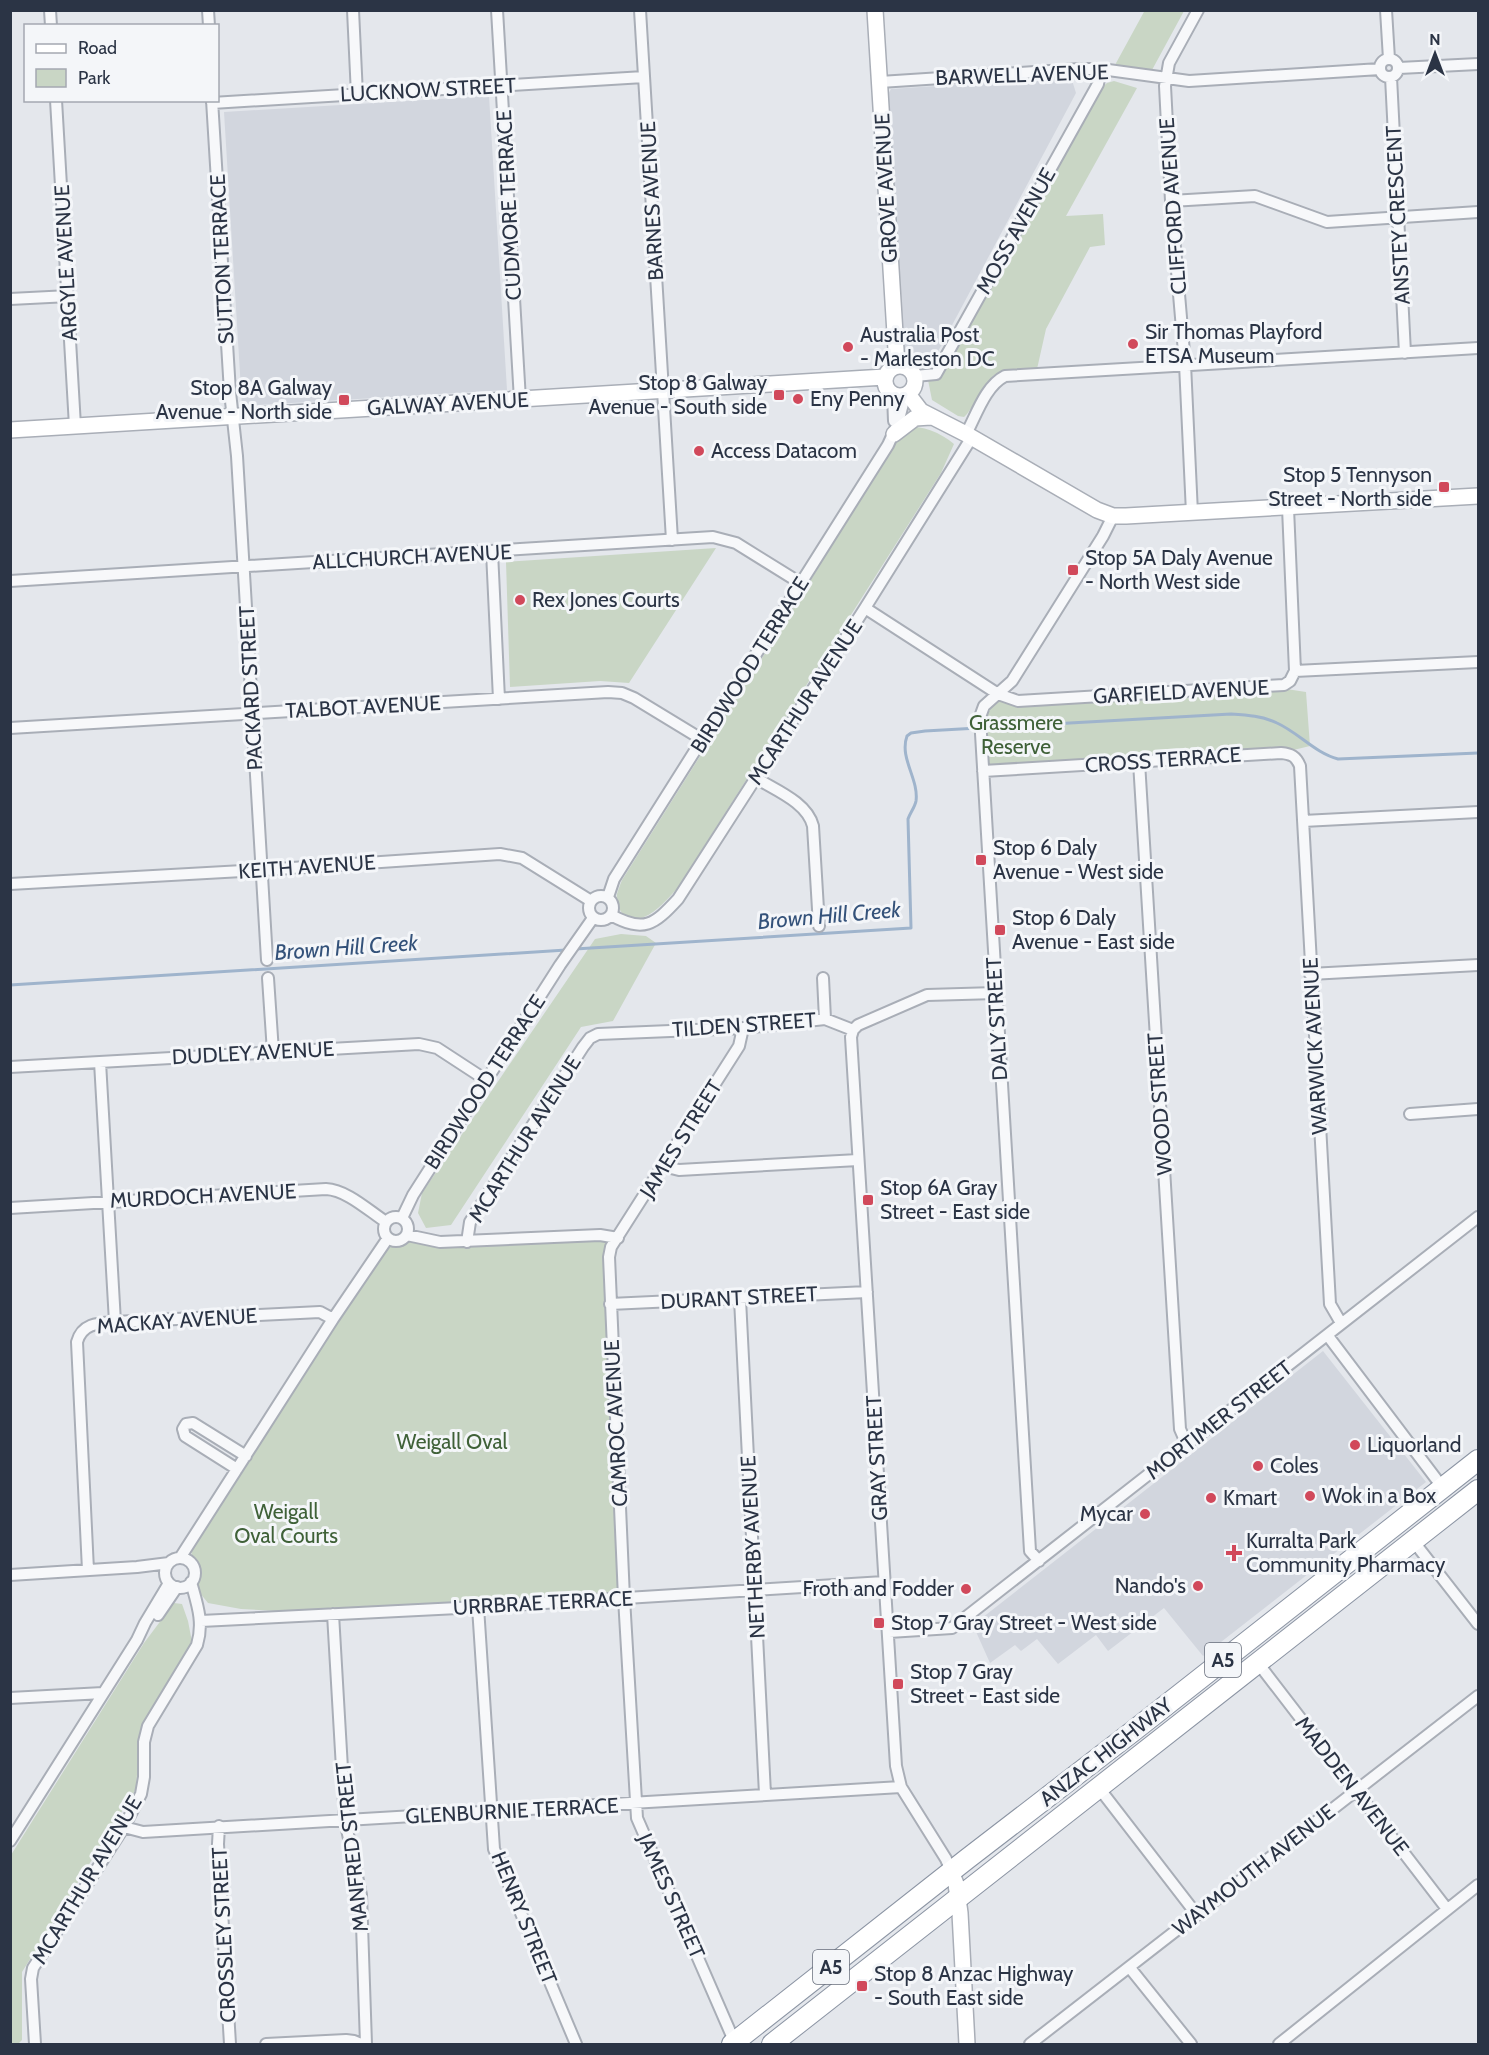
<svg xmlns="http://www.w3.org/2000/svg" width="1489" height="2055" font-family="Cabin,sans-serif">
<rect width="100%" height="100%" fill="#e4e7ec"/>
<path fill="#d2d6de" d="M1071,77L1076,93L934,359H905L886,98L891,89Z
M489,96L507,390L242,406L224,112Z
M1323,1351L1426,1482L1203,1656L1164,1608L1108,1651L1096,1635L1058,1664L1037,1639L1021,1651L1015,1645L990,1663L973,1625Z"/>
<path fill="#c9d6c5" d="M1145,10L1184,11L1152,70L1115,65Z
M1114,81L1137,88L1066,216L1103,214L1105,245L1090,247L1046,329L1037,369L1002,371L993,376L967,414L964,417L958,416L932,400L928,380L937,377L945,370L1102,87L1107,83Z
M905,426C923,426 940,432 954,444L941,473L677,889C668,898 657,912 644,917C628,924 614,910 617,894C618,890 620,885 622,880L801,596Z
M716,548L629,683L600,681L510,687L506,562Z
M1273,687L1306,692L1310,746L1281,753L983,771L981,712L998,694L1018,701Z
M621,934L646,936L656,943L613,1021L581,1027L451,1225L426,1228L418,1213L422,1193L595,939Z
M407,1235L440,1242L608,1236L624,1598L333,1614L241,1609L208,1603L191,1582L195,1573L190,1562L195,1536L388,1238L398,1240Z
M174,1603L182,1604L188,1621L192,1642L140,1730L136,1789L22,1972V2040L18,2044H11V1855L144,1643Z"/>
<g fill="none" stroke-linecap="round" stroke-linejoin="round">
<path stroke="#9fb4cc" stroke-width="3" d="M575,949L911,928L908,819C910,813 915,807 916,801C919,779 899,758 907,736L911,733L925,731L1231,714C1247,715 1263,716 1277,723C1299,733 1315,753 1338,759L1478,753
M10,985L566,950"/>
<g stroke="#a9aeb7" stroke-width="14">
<path id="street" d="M50,10L51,26
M208,10L209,26
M353,10L357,95
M497,10L520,400
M640,10L672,540
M1386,10L1389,59
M1380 68a9 9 0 1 1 18 0a9 9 0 1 1-18 0Z
M1399,68L1478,64
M1391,77L1405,353
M880,82L1080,69H1101L1189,81L1380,69
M56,100L75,426
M212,100L230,392L237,456L267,960
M212,103L644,77
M1171,201L1255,196L1327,222L1478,212
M10,299L69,296
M915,376L936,374L1098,84L1101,69
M893,395L894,421
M966,434C976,416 985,386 1005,376L1478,348
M1192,513L1185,364L1171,201L1165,86L1169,63L1198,10
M492,552L499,699
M10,581L713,537L736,543L802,584
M865,608L998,694L1018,701L1284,685L1290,681L1295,671L1288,508
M1295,671L1478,662
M10,728L608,692L622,693L634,698L703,740
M1139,762L1180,1429L1187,1445
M983,771L1281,753C1291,754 1296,756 1300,766L1330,1304L1341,1323
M756,778C775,790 807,802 813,826L819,926
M1303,821L1478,812
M10,884L262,870L500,854L522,858L591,901
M589 908a12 12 0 1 1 24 0a12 12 0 1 1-24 0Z
M608,897L614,879L888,445L898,423L905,396
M611,915C644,933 654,925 678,899L865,608L972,437
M1310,974L1478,965
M268,978L273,1052
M823,978L825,1019
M853,1030L851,1037L896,1766L901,1787L946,1859L951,1871
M100,1062L115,1322
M10,1067L419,1044L437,1048L486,1080
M1410,1114L1478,1109
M665,1164L671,1168L679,1170L858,1160
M10,1208L326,1189C347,1190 369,1211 386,1222
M384 1229a12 12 0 1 1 24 0a12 12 0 1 1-24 0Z
M402,1218L413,1195L560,965L593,918
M407,1235L440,1242L600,1235L618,1238
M467,1242L470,1222L477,1211L583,1047L590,1038L598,1034L743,1028L825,1019L853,1030L858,1025L927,995L996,993
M740,1299L765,1794
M610,1304L867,1292
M1328,1336L1443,1488
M237,1469L185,1436L183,1429L186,1424L193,1423L246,1456
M1414,1542L1478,1624
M180,1558L333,1319L388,1238
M165 1573a15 15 0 1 1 30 0a15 15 0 1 1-30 0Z
M1039,1561L1030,1551L980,717L984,706L1012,681L1103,536L1113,516
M88,1570L77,1342C82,1323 99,1323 115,1322L320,1312L333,1319
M10,1575L137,1567L169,1563
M478,1607L494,1849L576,2044
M333,1614L345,1820L361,1895L366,2044
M158,1615L177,1587
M201,1621L478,1607L884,1582
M889,1632L952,1628L1478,1217
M1258,1663L1447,1909
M10,1698L103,1693
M1099,1788L1197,1915
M219,1826L218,1844L230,2044
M124,1827L143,1832L901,1787
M10,1841L137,1640L145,1623L169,1583
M1130,1968L1191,2044
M735,2043L637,1818L624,1598L609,1257L611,1247L739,1046L743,1028
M35,2044L31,1979L33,1968L124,1827L141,1794L144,1777V1742L148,1726L197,1645C204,1622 197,1604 191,1582
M266,2044L346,2040L354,2041L361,2044
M1030,2044L1478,1696
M1279,2044L1478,1885"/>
</g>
<g stroke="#a9aeb7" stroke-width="18">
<path id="secondary" d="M875,10L897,366
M885 381a15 15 0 1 1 30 0a15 15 0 1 1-30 0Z
M908,394L921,411L966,434L1097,510L1113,516H1126L1478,496
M10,430L885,377
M894,434L915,418L931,417
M951,1871L956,1884L960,1913L967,2044"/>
</g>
<g stroke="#8b94a3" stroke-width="22">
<path id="highway" d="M732,2044L967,1859L1132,1732L1478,1460
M772,2044L1478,1490"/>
</g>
<use href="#street" stroke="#f7f8fa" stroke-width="10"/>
<use href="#secondary" stroke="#fff" stroke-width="15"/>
<use href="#highway" stroke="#fff" stroke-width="20"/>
</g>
<g fill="#d1495b" stroke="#f4f6f9" stroke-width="2">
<circle cx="1133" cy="344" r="6"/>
<circle cx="848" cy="347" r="6"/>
<rect x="773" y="389" width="12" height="12" rx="3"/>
<circle cx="798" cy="399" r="6"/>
<rect x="338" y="394" width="12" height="12" rx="3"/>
<circle cx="699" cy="451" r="6"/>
<rect x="1438" y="481" width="12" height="12" rx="3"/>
<rect x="1067" y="564" width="12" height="12" rx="3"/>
<circle cx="520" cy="600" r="6"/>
<rect x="975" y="854" width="12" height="12" rx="3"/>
<rect x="994" y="924" width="12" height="12" rx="3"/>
<rect x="862" y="1194" width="12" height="12" rx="3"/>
<circle cx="1355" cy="1445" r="6"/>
<circle cx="1258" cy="1466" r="6"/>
<circle cx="1310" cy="1496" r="6"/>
<circle cx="1211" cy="1498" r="6"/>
<circle cx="1145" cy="1514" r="6"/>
<path d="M1231 1544h6v6h6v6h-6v6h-6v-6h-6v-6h6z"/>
<circle cx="1198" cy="1586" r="6"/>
<circle cx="966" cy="1589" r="6"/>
<rect x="873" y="1617" width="12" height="12" rx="3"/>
<rect x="892" y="1678" width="12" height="12" rx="3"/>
<rect x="856" y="1980" width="12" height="12" rx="3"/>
</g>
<g text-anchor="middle" stroke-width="6" stroke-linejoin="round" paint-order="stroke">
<g fill="#f4f6f9" stroke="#676e7b" stroke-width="1.5">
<rect x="1205" y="1643" width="36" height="34" rx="4.5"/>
<rect x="813" y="1950" width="36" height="34" rx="4.5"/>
</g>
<g font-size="20" font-weight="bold" fill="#2b3445">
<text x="1223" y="1667">A5</text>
<text x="831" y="1974">A5</text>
</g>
<g font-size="21" fill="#2b3445" stroke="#f4f6f9">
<text transform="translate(1022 75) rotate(-2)" y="7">BARWELL AVENUE</text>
<text transform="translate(428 90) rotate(-3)" y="7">LUCKNOW STREET</text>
<text transform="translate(886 188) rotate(-93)" y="7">GROVE AVENUE</text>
<text transform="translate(652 201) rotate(-93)" y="7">BARNES AVENUE</text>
<text transform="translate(509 205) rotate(-93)" y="7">CUDMORE TERRACE</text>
<text transform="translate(1173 206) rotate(-94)" y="7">CLIFFORD AVENUE</text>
<text transform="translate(1398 215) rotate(-93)" y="7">ANSTEY CRESCENT</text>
<text transform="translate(1016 231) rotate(-61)" y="7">MOSS AVENUE</text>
<text transform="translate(222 259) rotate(-93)" y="7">SUTTON TERRACE</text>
<text transform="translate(66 263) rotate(-93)" y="7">ARGYLE AVENUE</text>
<text transform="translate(448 404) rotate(-3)" y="7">GALWAY AVENUE</text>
<text transform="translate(412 557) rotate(-3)" y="7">ALLCHURCH AVENUE</text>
<text transform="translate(750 665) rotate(-58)" y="7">BIRDWOOD TERRACE</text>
<text transform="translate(251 688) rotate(-93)" y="7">PACKARD STREET</text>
<text transform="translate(1181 692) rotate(-3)" y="7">GARFIELD AVENUE</text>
<text transform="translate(805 702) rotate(-57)" y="7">MCARTHUR AVENUE</text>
<text transform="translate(363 707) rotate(-3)" y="7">TALBOT AVENUE</text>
<text transform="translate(1163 760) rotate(-4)" y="7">CROSS TERRACE</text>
<text transform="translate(307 867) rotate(-4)" y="7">KEITH AVENUE</text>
<text transform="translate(997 1019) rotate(-93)" y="7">DALY STREET</text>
<text transform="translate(744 1025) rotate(-4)" y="7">TILDEN STREET</text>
<text transform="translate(1315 1046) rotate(-93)" y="7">WARWICK AVENUE</text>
<text transform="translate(253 1053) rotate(-3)" y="7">DUDLEY AVENUE</text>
<text transform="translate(485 1082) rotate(-57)" y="7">BIRDWOOD TERRACE</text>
<text transform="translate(1160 1104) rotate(-94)" y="7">WOOD STREET</text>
<text transform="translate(525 1139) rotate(-58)" y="7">MCARTHUR AVENUE</text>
<text transform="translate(681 1139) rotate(-58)" y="7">JAMES STREET</text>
<text transform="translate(203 1196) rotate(-3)" y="7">MURDOCH AVENUE</text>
<text transform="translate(739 1298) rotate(-3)" y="7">DURANT STREET</text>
<text transform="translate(177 1321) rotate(-4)" y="7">MACKAY AVENUE</text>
<text transform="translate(1219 1420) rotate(-38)" y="7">MORTIMER STREET</text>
<text transform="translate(616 1423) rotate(-93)" y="7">CAMROC AVENUE</text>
<text transform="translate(877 1458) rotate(-93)" y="7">GRAY STREET</text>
<text transform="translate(753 1547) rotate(-93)" y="7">NETHERBY AVENUE</text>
<text transform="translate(543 1603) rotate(-3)" y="7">URRBRAE TERRACE</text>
<text transform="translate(1106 1752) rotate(-38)" y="7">ANZAC HIGHWAY</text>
<text transform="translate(1352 1786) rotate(52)" y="7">MADDEN AVENUE</text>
<text transform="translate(512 1811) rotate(-3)" y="7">GLENBURNIE TERRACE</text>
<text transform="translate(352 1847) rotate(-96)" y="7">MANFRED STREET</text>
<text transform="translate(1254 1870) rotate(-38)" y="7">WAYMOUTH AVENUE</text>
<text transform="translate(87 1880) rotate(-59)" y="7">MCARTHUR AVENUE</text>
<text transform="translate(671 1896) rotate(66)" y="7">JAMES STREET</text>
<text transform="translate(524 1918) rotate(68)" y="7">HENRY STREET</text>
<text transform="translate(224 1935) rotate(-93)" y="7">CROSSLEY STREET</text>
</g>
<g font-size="21" fill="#2b3445" stroke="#f4f6f9" text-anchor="start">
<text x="1145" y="339">Sir Thomas Playford<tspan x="1145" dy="24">ETSA Museum</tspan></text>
<text x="860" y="342">Australia Post<tspan x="860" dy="24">- Marleston DC</tspan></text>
<text x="767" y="390" text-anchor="end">Stop 8 Galway<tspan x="767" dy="24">Avenue - South side</tspan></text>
<text x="332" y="395" text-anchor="end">Stop 8A Galway<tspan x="332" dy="24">Avenue - North side</tspan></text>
<text x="810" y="406">Eny Penny</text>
<text x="711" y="458">Access Datacom</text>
<text x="1432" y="482" text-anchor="end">Stop 5 Tennyson<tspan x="1432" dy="24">Street - North side</tspan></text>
<text x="1085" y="565">Stop 5A Daly Avenue<tspan x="1085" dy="24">- North West side</tspan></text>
<text x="532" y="607">Rex Jones Courts</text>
<text x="993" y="855">Stop 6 Daly<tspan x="993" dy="24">Avenue - West side</tspan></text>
<text x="1012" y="925">Stop 6 Daly<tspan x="1012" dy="24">Avenue - East side</tspan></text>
<text x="880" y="1195">Stop 6A Gray<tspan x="880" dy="24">Street - East side</tspan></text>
<text x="1367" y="1452">Liquorland</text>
<text x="1270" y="1473">Coles</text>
<text x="1322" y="1503">Wok in a Box</text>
<text x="1223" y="1505">Kmart</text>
<text x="1133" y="1521" text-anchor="end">Mycar</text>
<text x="1246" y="1548">Kurralta Park<tspan x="1246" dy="24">Community Pharmacy</tspan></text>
<text x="1186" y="1593" text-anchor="end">Nando's</text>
<text x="954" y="1596" text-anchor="end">Froth and Fodder</text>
<text x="891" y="1630">Stop 7 Gray Street - West side</text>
<text x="910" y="1679">Stop 7 Gray<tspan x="910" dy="24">Street - East side</tspan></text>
<text x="874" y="1981">Stop 8 Anzac Highway<tspan x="874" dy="24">- South East side</tspan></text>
</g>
<g font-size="21" fill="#3f6138" stroke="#f4f6f9">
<text x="1016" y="730">Grassmere<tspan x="1016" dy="24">Reserve</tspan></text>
<text x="452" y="1449">Weigall Oval</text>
<text x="286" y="1519">Weigall<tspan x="286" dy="24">Oval Courts</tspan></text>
</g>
<g font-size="22" font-style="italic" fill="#34527a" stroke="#f4f6f9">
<text transform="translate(829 915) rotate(-5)" y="8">Brown Hill Creek</text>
<text transform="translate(346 947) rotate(-4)" y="8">Brown Hill Creek</text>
</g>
</g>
<rect width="1489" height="2055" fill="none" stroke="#2b3445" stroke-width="24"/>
<rect x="24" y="24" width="195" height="78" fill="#f4f6f9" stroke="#a4a8b1" stroke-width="1.5"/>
<rect x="36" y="44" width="30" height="9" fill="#ffffff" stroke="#a4a8b1" stroke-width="1.5"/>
<text x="78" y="54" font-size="18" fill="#2b3445">Road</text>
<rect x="36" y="69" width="30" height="18" fill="#c9d6c5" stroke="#a4a8b1" stroke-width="1.5"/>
<text x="78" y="84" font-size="18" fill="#2b3445">Park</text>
<g transform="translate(1435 54)" stroke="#f4f6f9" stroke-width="4.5" paint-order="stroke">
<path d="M0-4.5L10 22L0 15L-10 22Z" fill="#2b3445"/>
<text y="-9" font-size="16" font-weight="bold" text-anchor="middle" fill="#2b3445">N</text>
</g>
</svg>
